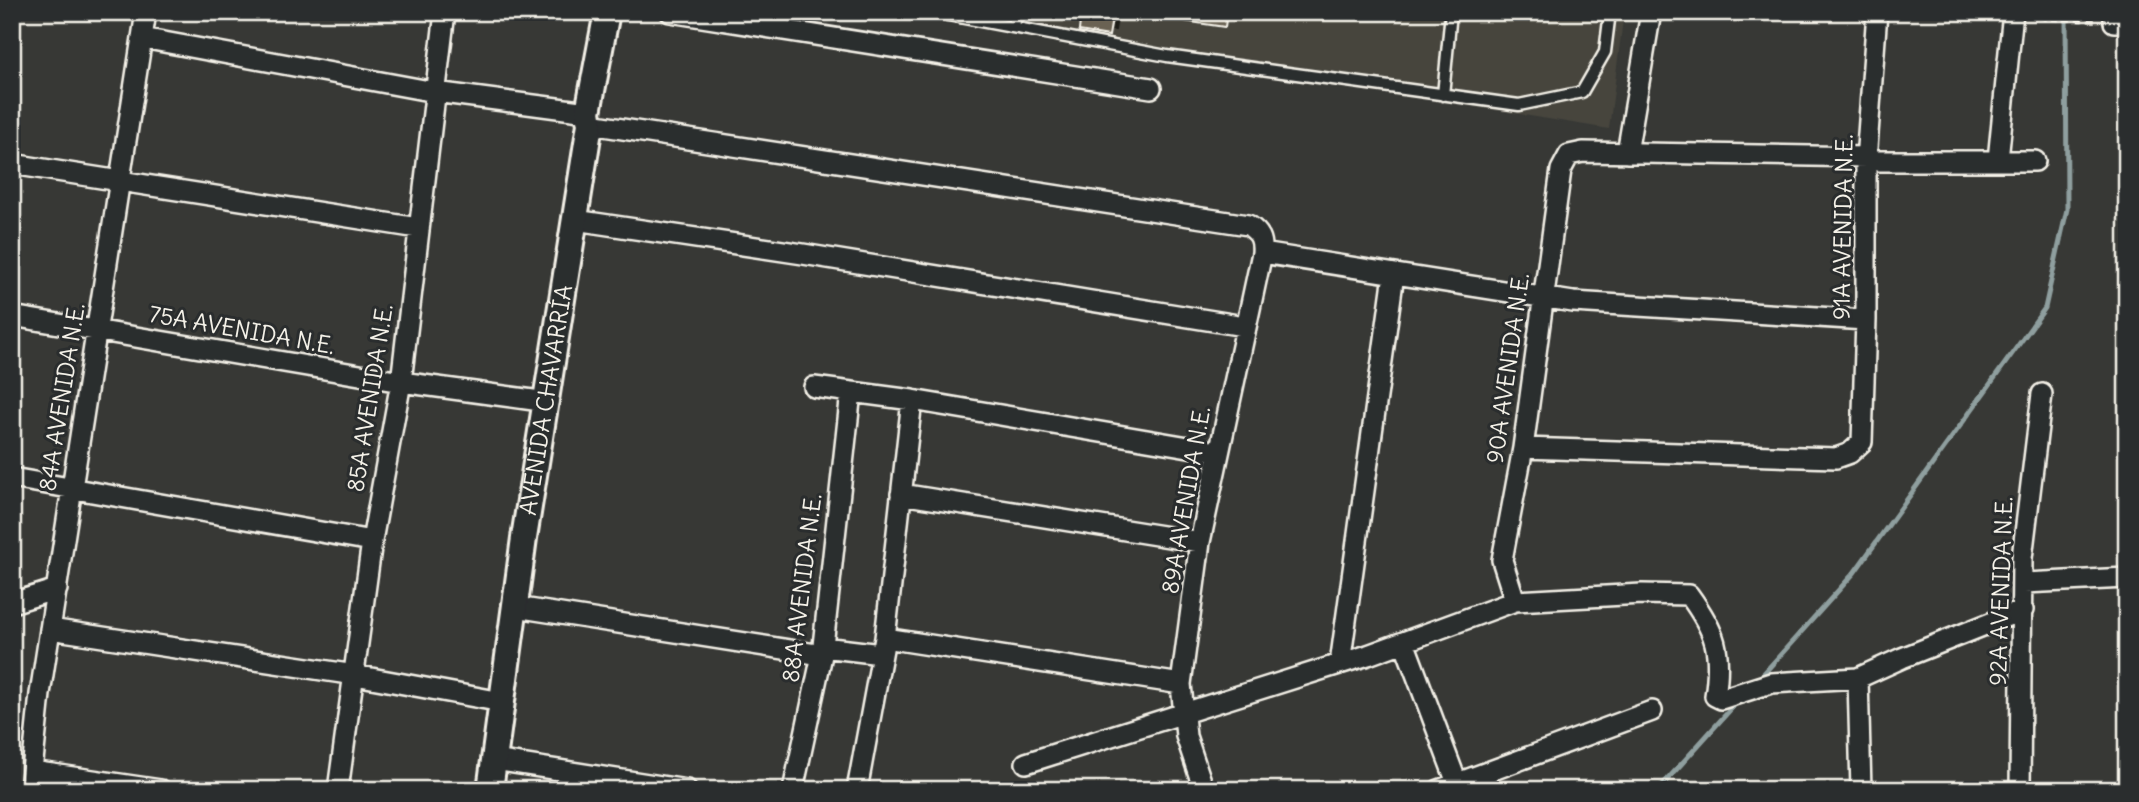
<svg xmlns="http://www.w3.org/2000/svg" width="2139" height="802" font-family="Delius,sans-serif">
<defs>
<filter id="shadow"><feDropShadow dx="6" dy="-6" stdDeviation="0" flood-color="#0009"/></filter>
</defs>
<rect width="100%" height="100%" fill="#373835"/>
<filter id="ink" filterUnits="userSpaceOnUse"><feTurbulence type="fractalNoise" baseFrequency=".0143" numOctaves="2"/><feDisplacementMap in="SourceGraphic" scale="14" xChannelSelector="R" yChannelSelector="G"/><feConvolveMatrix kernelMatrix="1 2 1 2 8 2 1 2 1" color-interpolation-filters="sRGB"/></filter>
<g filter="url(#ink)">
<path fill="#46453e" d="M900,12H1624L1609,129Z"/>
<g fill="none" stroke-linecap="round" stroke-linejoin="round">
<path stroke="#8f9f9f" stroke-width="5" d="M1757,681L1854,573L2045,308L2067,209L2066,12
M1658,790L1738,701"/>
</g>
<path fill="#6a6252" stroke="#f4f1e8" stroke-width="2" filter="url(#shadow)" d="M1081,12H1113L1109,36L1079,31Z
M1124,12H1227L1225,27Z"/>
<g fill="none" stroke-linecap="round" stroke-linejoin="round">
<g stroke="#f4f1e8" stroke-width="15">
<path id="service" d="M932,12L1167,56L1519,105L1582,92L1605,52L1610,12
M1014,27L1016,12
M1443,95L1451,12"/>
</g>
<g stroke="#f4f1e8" stroke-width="24">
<path id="minor" d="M670,12L1151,88
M2114,12V22H2127
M142,38L435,92L588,112
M590,124L1248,225C1260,233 1263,239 1262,253L1200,542L1181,684L1186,736L1204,790
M1627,153L1651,12
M1998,160L2013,12
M12,164L418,228
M575,220L803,254L1244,326
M1262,253L1573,302L1866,320
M12,316L401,382L548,402
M814,387L912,400L1218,452
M1523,448L1836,458L1850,453L1862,442L1866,320V161L1877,12
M12,478L372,541
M901,494L1200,542
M2024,583L2127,578
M1515,601L1502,560L1523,448L1561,170L1569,155L1583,152L1866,157V161H2035
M12,603L57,589
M516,607L822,655
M50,629L355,675L502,702
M885,638L1181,684
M1404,642L1457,783
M823,647L881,654
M1340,664L1394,274
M1858,678L1861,790
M494,760L687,790
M1026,763L1368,655L1515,601L1642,594L1689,595C1716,632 1722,651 1715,696L1721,699L1771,683L1858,678L1902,658L2023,610
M32,771L161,790
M30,790L40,694L146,12
M338,790L372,541L401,382L445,12
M793,790L822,655L851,392
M857,790L885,638L912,400
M1439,790L1652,711
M2020,790L2022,558L2042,394"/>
</g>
<g stroke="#f4f1e8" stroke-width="30">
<g id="tertiary">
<path id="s1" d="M490,790L524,538L590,124L588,112L607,12"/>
</g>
</g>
<path stroke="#f4f1e8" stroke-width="3.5" stroke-dasharray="7 5" stroke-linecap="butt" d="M2029,13L2044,19L2097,21"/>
<use href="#service" stroke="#2a2d2e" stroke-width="10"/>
<use href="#minor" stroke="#2a2d2e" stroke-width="19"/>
<use href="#tertiary" stroke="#2a2d2e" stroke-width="24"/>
</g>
</g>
<g text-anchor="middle" stroke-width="6" stroke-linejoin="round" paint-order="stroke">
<g font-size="23" fill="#f4f1e8" stroke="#2a2d2e">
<text transform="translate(1843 227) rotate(-89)" y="8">91A AVENIDA N.E.</text>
<text transform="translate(242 330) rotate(10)" y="8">75A AVENIDA N.E.</text>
<text transform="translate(1508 368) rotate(-82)" y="8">90A AVENIDA N.E.</text>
<text transform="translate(62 397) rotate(-81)" y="8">84A AVENIDA N.E.</text>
<text transform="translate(370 398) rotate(-81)" y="8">85A AVENIDA N.E.</text>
<text dy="8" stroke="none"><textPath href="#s1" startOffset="394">AVENIDA CHAVARRÍA</textPath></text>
<text transform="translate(1186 500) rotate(-80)" y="8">89A AVENIDA N.E.</text>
<text transform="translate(802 588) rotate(-83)" y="8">88A AVENIDA N.E.</text>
<text transform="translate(2001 591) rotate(-88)" y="8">92A AVENIDA N.E.</text>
</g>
</g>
<rect width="2139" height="802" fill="none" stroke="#2a2d2e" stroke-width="42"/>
<rect x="21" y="21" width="2097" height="760" fill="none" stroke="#f4f1e8" stroke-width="2.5" filter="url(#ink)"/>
</svg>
